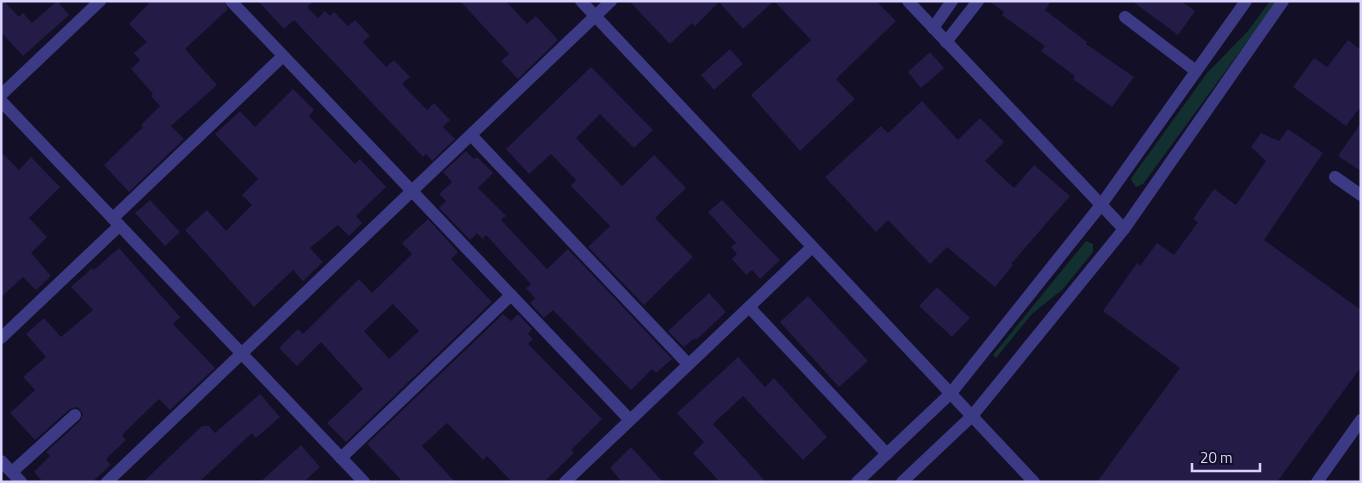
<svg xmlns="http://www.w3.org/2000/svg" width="1362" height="483" font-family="'Titillium Web',sans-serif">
<rect width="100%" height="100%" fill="#130f26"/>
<path fill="#12302f" d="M1270,1H1277L1143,184L1136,187L1131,180L1132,177L1207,73L1248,31Z
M1086,241L1093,244V252L1063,289L1032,314L996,358L993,355Z"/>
<path fill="#241b47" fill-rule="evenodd" d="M1,1H4L19,17L23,13L32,23L57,1L69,15L23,56L1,32Z
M151,1H223L228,9L185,49L217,85L171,126L184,139L129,192L104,165L143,127L141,125L160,106L151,96L153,94L131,69L140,60L134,53L147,42L129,24Z
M258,1H314L307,7L318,18L325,11L330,16L334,12L348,26L355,20L370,36L363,42L386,67L394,60L410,77L402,84L427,110L434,103L450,120L443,127L455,139L432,161L426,154L423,157L294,20L284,29Z
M460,1H506L527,24L536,16L558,40L518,79L501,61L509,54Z
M629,1H774L743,29L719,2L695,26L692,23L670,44Z
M774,1H876L896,21L836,79L855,99L800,151L751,95L811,40Z
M989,1H1051L1045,10L1087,42L1086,44L1134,77L1112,107L1073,79L1075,76L1041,51L1045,46L1002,15L1004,12Z
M1132,1H1181L1195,11L1178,35Z
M1348,40L1361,50V106L1346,126L1293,87L1314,58L1327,67Z
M730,49L743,64L714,90L701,75Z
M930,52L944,68L921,88L908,72Z
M591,67L653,130L634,148L600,114L576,138L622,186L654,155L686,188L655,218L693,257L644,305L588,247L610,226L571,186L576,180L551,154L529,174L506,149Z
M293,89L314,110L309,116L355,164L360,159L386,187L356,216L362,223L349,236L338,225L310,248L323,262L303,281L293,270L254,307L185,230L207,210L226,231L252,205L242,195L258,179L215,134L240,111L255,127Z
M922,101L958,140L980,118L1004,142L985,161L1014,188L1034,165L1070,196L1011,264L1013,265L995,287L947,247L930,264L888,220L876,232L825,177L881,126L888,133Z
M1361,123V171L1338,156Z
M1288,129L1323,153L1264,240L1361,310V367L1277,482H1097L1180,368L1103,311L1137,263L1140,266L1157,243L1174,255L1198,222L1193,219L1214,189L1236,205L1266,161L1251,147L1261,133L1279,141Z
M466,151L474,159L477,157L493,173L478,188L506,216L501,220L547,269L568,249L672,359L656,373L652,369L631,390L553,310L544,318L530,303L535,298L526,288L531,284L486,235L483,239L477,233L470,240L439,208L446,201L439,194L452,182L443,172Z
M1,152L19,170L31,157L60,187L29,218L47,237L31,253L51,276L36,290L23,277L1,297Z
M150,200L180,232L165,246L135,213Z
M722,200L780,260L760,279L752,270L746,275L732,259L737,254L731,247L736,243L708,212Z
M428,219L458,252L451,259L492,302L346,442L327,423L363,389L321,342L297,366L279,348L298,329L303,334L359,279L372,293L412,254L402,243ZM393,304L419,331L389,359L364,331Z
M119,248L180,317L173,324L215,368L170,410L159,399L122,435L126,440L106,459L111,465L92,482H43L34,472L50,456L46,452L80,421L83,414L78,407L70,409L35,440L10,413L35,390L23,377L46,357L26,334L44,318L61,337L93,310L71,287L92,268L94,270Z
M937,287L970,318L952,337L919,306Z
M709,293L726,312L696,340L694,338L684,347L668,331Z
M808,296L868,361L839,387L780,322Z
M503,314L511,321L518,314L532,329L528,334L533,339L528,344L602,419L571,450L574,453L544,482H512L487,456L483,460L447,423L422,446L455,482H403L367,444Z
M738,357L765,387L774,378L827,437L803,460L743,396L713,424L766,482H720L693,453L704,442L677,413Z
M260,394L280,417L256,438L252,433L199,482H143L202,426H209L215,433Z
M301,445L320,467L304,482H260Z
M631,447L663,482H622L610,468Z"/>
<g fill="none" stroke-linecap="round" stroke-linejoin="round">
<path stroke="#3d3a85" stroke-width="12" d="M1125,17L1196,71
M933,28L952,1
M946,42L978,1
M471,135L688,364
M1335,177L1361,195
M113,218L283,56
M749,307L887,454
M341,458L511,295
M12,472L75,415
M1317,482L1361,420"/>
<path stroke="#3d3a85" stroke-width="12" d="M231,1L630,420
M581,1L1034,482
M908,1L1124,229
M1,95L100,1
M1,101L364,482
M1,338L119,226
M1,461L21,482
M107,482L611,1
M565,482L812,247"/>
<path stroke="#3d3a85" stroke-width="12" d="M857,482L951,393L1101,205L1246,1
M902,482L972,416L1124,229L1283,1"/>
</g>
<rect width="1362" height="483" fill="none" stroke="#d9d4ff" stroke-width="5"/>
<path d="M1192 463v8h68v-8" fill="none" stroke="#d9d4ff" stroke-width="2.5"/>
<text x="1200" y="463" font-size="15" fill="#d9d4ff" stroke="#130f26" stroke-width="4" paint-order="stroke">20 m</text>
</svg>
